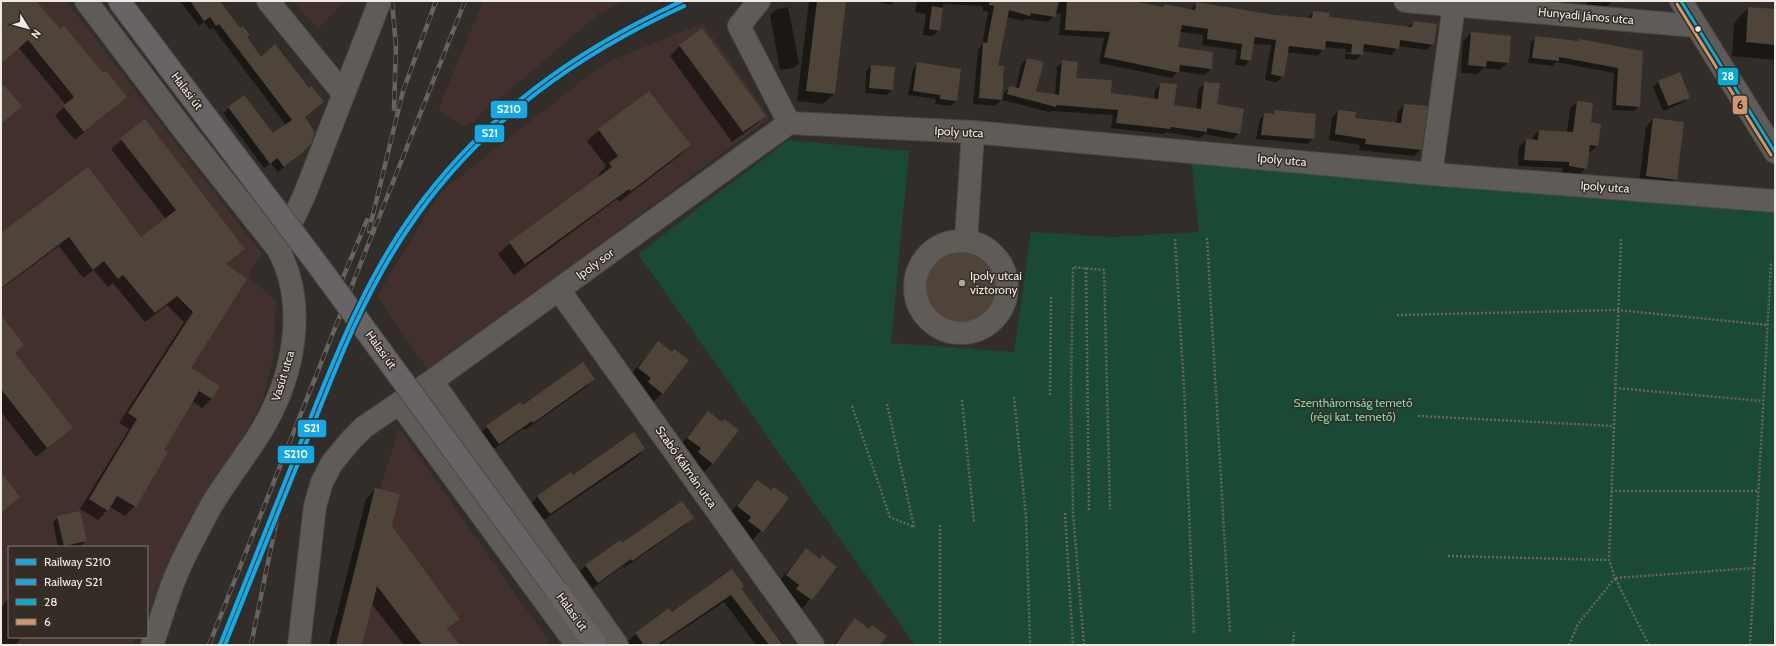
<svg xmlns="http://www.w3.org/2000/svg" width="1776" height="646" font-family="Cabin,sans-serif">
<rect width="100%" height="100%" fill="#322d28"/>
<path fill="#42302d" d="M1,1H66L262,254L247,277L276,300L273,359L262,402L147,613V547H9V637H136L133,645H1Z
M293,1H344L318,29Z
M483,1H624L600,13L466,127L438,110Z
M703,23L770,118L429,371L377,296L440,192L605,63Z
M399,428L551,645H332Z"/>
<path fill="#1a4935" d="M788,140L909,151L891,343L1014,352L1031,232L1113,237L1199,232L1191,160L1775,212V606L1773,645H915L638,254Z"/>
<path fill="#0007" fill-rule="evenodd" d="M1,1H34L117,105L75,140L55,116L66,105L19,48L1,63Z
M180,1H219L304,118L310,144L296,158L278,172L271,163L264,168L223,113L244,96L273,134L286,125L213,28L210,30L204,22L199,26Z
M809,1H845L834,94L823,104L797,101Z
M874,1H895L891,5Z
M917,1H1125L1161,8L1164,5L1191,9L1197,3L1274,16L1307,18L1314,12L1328,18L1407,27L1413,22L1433,44L1427,50L1398,46L1392,55L1362,51V54L1356,60L1345,59L1346,49L1324,47L1318,56L1287,52L1283,76L1277,82L1265,80L1271,45L1253,44L1250,60L1244,66L1235,65L1237,50L1202,45L1203,35L1180,32L1177,48L1211,69L1205,75L1178,71L1172,78L1099,63L1104,38L1059,35L1061,14L1055,13L1054,16L1048,22L1025,19L1023,21L1007,17L997,67L1001,100L995,106L973,104L978,49L982,45L988,12L983,11V6L943,4L939,30L933,36L923,35L926,14L915,12ZM1346,52L1358,53V55L1346,54Z
M1585,1H1613L1598,12H1592Z
M788,7L799,63L794,68L780,70L770,15L775,10Z
M1748,8L1775,10V60L1732,56L1734,23Z
M1471,33L1508,62L1500,70L1483,68L1478,74L1461,73L1463,41Z
M1536,37L1579,41L1642,52L1639,106L1634,111L1612,110L1614,73L1556,62L1553,66L1528,63L1531,42Z
M680,46L764,116L754,126L732,142L670,56Z
M1027,59L1035,91L1055,95L1057,67L1063,62L1075,79L1110,94L1154,99L1155,90L1161,84L1173,106L1196,109L1199,88L1205,83L1216,105L1239,133L1233,139L1204,134L1200,138L1166,132L1164,134L1111,128L1113,115L1052,111L1049,112L1002,100L1004,93L1010,87L1016,88L1021,65Z
M918,64L956,101L951,106L935,104L936,99L908,95L913,69Z
M871,66L892,90L887,95L865,93L866,71Z
M1658,82L1689,97L1684,102L1663,111L1653,87Z
M648,92L690,145L679,156L619,202L617,199L514,275L498,254L510,243L600,177L598,175L606,166L587,141L599,130Z
M1577,102L1597,146L1590,152H1588L1586,168L1579,175L1562,173L1563,168L1518,166L1519,147L1526,140L1532,141V138L1539,131L1567,132L1570,108Z
M1404,105L1421,149L1414,156L1359,150L1360,145L1329,140L1332,117L1339,111L1354,119L1396,124L1398,111Z
M1275,111L1313,138L1308,144L1256,139L1260,119L1265,114L1271,115Z
M1653,119L1676,179L1668,187L1639,183L1646,127Z
M145,120L244,249L225,265L189,369L212,398L202,408L192,401L163,450L167,452L135,506L125,516L110,507L98,520L80,509L129,429L119,423L184,322L167,305L145,322L113,283L108,287L94,270L83,278L59,246L1,289V234L141,239L166,219L111,149Z
M955,248L966,254L975,249L989,257L999,271L1001,279L994,312L970,333L954,338L938,336L924,328L914,314L911,298L914,282L924,268L934,258L948,249Z
M1,328L23,345L14,354L71,428L36,457L1,412Z
M658,343L663,393L652,403L628,378Z
M594,379L586,387L525,430L524,428L491,451L479,435L487,427L520,403L522,406Z
M708,413L713,463L703,473L678,448Z
M644,449L637,457L542,521L530,505L537,497L571,473L573,476Z
M757,481L771,492L787,499L752,541L727,517Z
M376,489L391,527L459,619L447,630L458,645H404L371,603L361,645H329L366,499Z
M58,517L86,541L80,546L58,547L53,522Z
M693,517L685,525L624,568L623,566L590,590L578,573L586,565L622,545Z
M806,549L819,560L836,567L801,610L776,585Z
M740,589L784,645H756L724,602L659,645H631L628,641L636,634Z
M9,596V637H21L16,645H1V609Z
M856,619L869,630L879,645H833Z"/>
<path fill="#4e443a" d="M1,1H36L60,29L64,26L103,73L106,71L127,97L84,132L63,106L74,97L28,40L1,64Z
M190,1H220L240,28L243,26L250,35L247,37L261,57L275,44L309,88L311,86L324,102L305,117L315,132L311,144L302,153L284,167L277,158L270,164L228,107L244,95L273,133L292,120L219,24L216,26L210,17L204,21Z
M817,1H846L835,94L806,91Z
M989,1H1059L1055,17L1031,13L1030,16L1009,10L998,66H1004L1002,100L979,98L983,42L987,43L994,6L989,5Z
M1067,1H1131L1163,7L1164,4L1195,10L1196,2L1275,15L1312,18L1313,11L1330,13L1329,17L1412,27L1413,21L1437,24L1434,45L1400,40L1399,49L1364,44L1363,55L1351,54L1352,44L1326,41L1325,50L1289,46L1284,77L1271,74L1276,40L1255,37L1251,61L1240,59L1242,44L1207,39L1208,29L1182,25L1178,47L1213,52L1212,69L1180,65L1179,73L1104,57L1110,32L1065,30Z
M932,6L943,8L940,31L929,29Z
M1748,7L1775,9V45L1746,42Z
M702,28L766,116L743,132L679,45Z
M1471,32L1511,36L1509,63L1487,61L1486,67L1468,65Z
M1535,36L1579,41V39L1643,51L1640,107L1616,105L1618,68L1559,57V61L1532,58Z
M1027,58L1044,62L1036,91L1059,95L1062,60L1078,62L1076,78L1112,80L1111,93L1158,99L1160,83L1177,84L1174,105L1201,109L1204,82L1220,83L1217,104L1244,109L1240,134L1207,128V132L1171,127L1170,129L1116,123L1118,110L1056,105V107L1007,94L1009,86L1019,88Z
M917,62L961,69L957,101L940,99V95L913,91Z
M871,65L895,67L893,90L869,88Z
M1680,72L1690,98L1668,106L1658,81Z
M1,82L22,106L1,124Z
M649,91L691,145L631,191L629,189L525,264L509,242L612,167L609,163L618,156L598,129Z
M1577,101L1593,103L1591,122L1601,124L1598,146L1590,145L1587,169L1569,166V162L1524,160L1526,139L1538,140L1539,130L1573,132Z
M1404,104L1428,106L1422,150L1365,144L1366,139L1335,134L1338,110L1356,112L1355,118L1401,123Z
M1274,110L1316,114L1314,139L1261,135L1264,113L1274,114Z
M1653,118L1684,122L1677,180L1646,176Z
M145,119L245,249L226,264L247,279L191,368L220,386L212,399L199,391L164,450L168,452L136,507L117,496L108,511L89,499L137,419L128,413L193,312L177,296L155,313L123,275L118,279L104,261L93,270L69,237L1,288V233L88,167L141,237L176,210L120,138Z
M956,247L965,252L971,251L975,248L982,251L995,263L1002,279V296L995,312L989,319L973,327L957,328L940,323L928,311L921,296V279L928,264L941,252Z
M1,315L24,345L15,353L73,428L47,448L1,389Z
M658,341L672,352L674,349L689,360L663,394L648,382L651,378L638,368Z
M583,362L595,379L533,423L532,421L499,444L486,426L520,402L523,405Z
M708,411L722,422L724,419L739,430L713,464L698,452L701,448L687,438Z
M634,432L645,449L550,514L537,496L571,472L573,475Z
M1,473L20,497L1,513Z
M757,480L771,490L774,487L789,498L763,532L748,521L751,517L737,506Z
M375,488L400,494L392,526L460,619L447,629L460,645H422L377,586L362,645H336Z
M682,501L694,518L632,561L631,559L598,583L585,565L620,540L622,543Z
M80,511L87,541L64,546L57,516Z
M806,548L820,559L822,555L837,567L812,600L796,589L799,585L786,575Z
M732,569L744,586L741,588L783,645H769L731,595L657,645H644L635,633L669,608L672,612Z
M855,618L869,629L872,625L887,636L880,645H835Z"/>
<g fill="none" stroke-linecap="round" stroke-linejoin="round">
<g stroke="#4c4844" stroke-width="24">
<path id="minor" d="M86,1L186,133L278,249C308,305 294,375 263,428C247,455 227,479 211,506C201,525 191,543 182,562C169,588 162,618 152,645
M268,1L343,93
M759,1L739,26L789,123
M1405,1L1696,26
M1681,1L1775,152
M789,123L973,132L1431,174L1775,201
M1431,174L1454,5
M966,240L973,132
M915 287a46 46 0 1 1 92 0a46 46 0 1 1-92 0Z
M282,242L304,196L380,1
M559,290L813,645
M432,381L617,645
M400,404L577,645
M299,645L315,506L322,482L332,463L351,440L364,427L432,381L789,123"/>
</g>
<g stroke="#4c4844" stroke-width="24">
<path id="major" d="M556,590L596,645"/>
</g>
<path stroke="#686562" stroke-width="2.5" stroke-dasharray="2 2" stroke-linecap="butt" d="M1207,238L1230,633
M1175,239L1184,388L1194,634
M1086,268L1089,511
M1397,315L1618,310L1768,325
M1615,388L1763,401
M1050,395L1051,297
M1014,397L1026,517L1030,645
M962,400L974,522
M887,404L914,527
M852,406L890,517L914,527
M1418,416L1614,426
M1611,491H1758
M1065,513L1073,645
M940,525V645
M1448,556L1609,560
M1084,645L1073,513L1071,394L1073,267L1104,270L1110,509
M1293,645L1294,632
M1569,645L1578,624L1615,578L1609,560L1621,239
M1649,645L1615,578L1754,568
M1750,645L1771,263"/>
<use href="#minor" stroke="#5f5c58" stroke-width="22"/>
<use href="#major" stroke="#686365" stroke-width="22"/>
<g stroke="#67635f" stroke-width="4.5">
<path id="rail" d="M392,1L396,46L394,109
M369,231L403,91L436,1
M340,285L367,220
M209,645L465,1
M251,645L280,504"/>
</g>
<use href="#rail" stroke="#352c25" stroke-width="3" stroke-dasharray="9" stroke-linecap="butt"/>
<g stroke="#4c4844" stroke-width="24" stroke-linecap="butt">
<path id="major-bridge" d="M119,1L320,268L556,590"/>
</g>
<use href="#major-bridge" stroke="#686365" stroke-width="22"/>
<g stroke="#352c25" stroke-width="6">
<path id="bus-1" d="M1681,1L1775,152"/>
</g>
<g stroke="#352c25" stroke-width="6">
<path id="bus-2" d="M1677,4L1771,155"/>
</g>
<use href="#bus-1" stroke="#06acd0" stroke-width="3"/>
<use href="#bus-2" stroke="#cd976f" stroke-width="3"/>
<g stroke="#352c25" stroke-width="7">
<path id="rail-1" d="M220,645C248,575 276,505 304,434C335,357 364,281 413,213C484,115 574,51 682,1"/>
</g>
<g stroke="#352c25" stroke-width="7">
<path id="rail-2" d="M225,645C253,575 281,506 309,436C339,359 369,283 417,216C487,119 577,55 684,6"/>
</g>
<use href="#rail-1" stroke="#13a9e7" stroke-width="4"/>
<use href="#rail-2" stroke="#13a9e7" stroke-width="4"/>
</g>
<circle fill="#f0eae5" stroke="#352c25" stroke-width="1.5" cx="1698" cy="29" r="3.5"/>
<circle fill="#aea8a3" stroke="#352c25" stroke-width="1.5" cx="962" cy="283" r="4"/>
<g text-anchor="middle" stroke-width="3" stroke-linejoin="round" paint-order="stroke">
<g font-size="12" fill="#f0eae5" stroke="#352c25">
<text transform="translate(1586 16) rotate(5)" y="4">Hunyadi János utca</text>
<text transform="translate(187 91) rotate(53)" y="4">Halasi út</text>
<text transform="translate(959 132) rotate(3)" y="4">Ipoly utca</text>
<text transform="translate(1282 160) rotate(5)" y="4">Ipoly utca</text>
<text transform="translate(1605 187) rotate(4)" y="4">Ipoly utca</text>
<text transform="translate(595 264) rotate(-36)" y="4">Ipoly sor</text>
<text transform="translate(381 350) rotate(54)" y="4">Halasi út</text>
<text transform="translate(283 376) rotate(-73)" y="4">Vasút utca</text>
<text transform="translate(686 467) rotate(55)" y="4">Szabó Kálmán utca</text>
<text transform="translate(572 612) rotate(54)" y="4">Halasi út</text>
</g>
<g font-size="12" fill="#f0eae5" stroke="#352c25" text-anchor="start">
<text x="970" y="280">Ipoly utcai<tspan x="970" dy="14">víztorony</tspan></text>
</g>
<g font-size="12" fill="#7fdab0" stroke="#352c25">
<text x="1353" y="407">Szentháromság temető<tspan x="1353" dy="14">(régi kat. temető)</tspan></text>
</g>
</g>
<g stroke="#352c25" stroke-width="1.5">
<rect x="1717" y="67" width="22" height="19" rx="4" fill="#06acd0"/>
<rect x="1732" y="95" width="16" height="20" rx="4" fill="#cd976f"/>
<rect x="490" y="100" width="38" height="19" rx="4" fill="#13a9e7"/>
<rect x="474" y="124" width="31" height="19" rx="4" fill="#13a9e7"/>
<rect x="297" y="419" width="30" height="19" rx="4" fill="#13a9e7"/>
<rect x="277" y="445" width="38" height="19" rx="4" fill="#13a9e7"/>
</g>
<g font-size="11" text-anchor="middle" font-weight="bold" fill="#fff">
<text x="1728" y="80">28</text>
<text x="509" y="113">S210</text>
<text x="490" y="137">S21</text>
<text x="312" y="432">S21</text>
<text x="296" y="458">S210</text>
</g>
<g font-size="11" text-anchor="middle" font-weight="bold" fill="#111">
<text x="1740" y="109">6</text>
</g>
<rect width="1776" height="646" fill="none" stroke="#f0eae5" stroke-width="4"/>
<rect x="8" y="546" width="140" height="92" fill="#352c25" stroke="#807872"/>
<rect x="16" y="559" width="20" height="6" fill="#13a9e7" stroke="#807872"/>
<text x="44" y="566" font-size="12" fill="#f0eae5">Railway S210</text>
<rect x="16" y="579" width="20" height="6" fill="#13a9e7" stroke="#807872"/>
<text x="44" y="586" font-size="12" fill="#f0eae5">Railway S21</text>
<rect x="16" y="599" width="20" height="6" fill="#06acd0" stroke="#807872"/>
<text x="44" y="606" font-size="12" fill="#f0eae5">28</text>
<rect x="16" y="619" width="20" height="6" fill="#cd976f" stroke="#807872"/>
<text x="44" y="626" font-size="12" fill="#f0eae5">6</text>
<g transform="translate(28 28) rotate(127)" stroke="#352c25" stroke-width="3" paint-order="stroke">
<path d="M0-3L7 15L0 10L-7 15Z" fill="#f0eae5"/>
<text y="-6" font-size="11" font-weight="bold" text-anchor="middle" fill="#f0eae5">N</text>
</g>
</svg>
